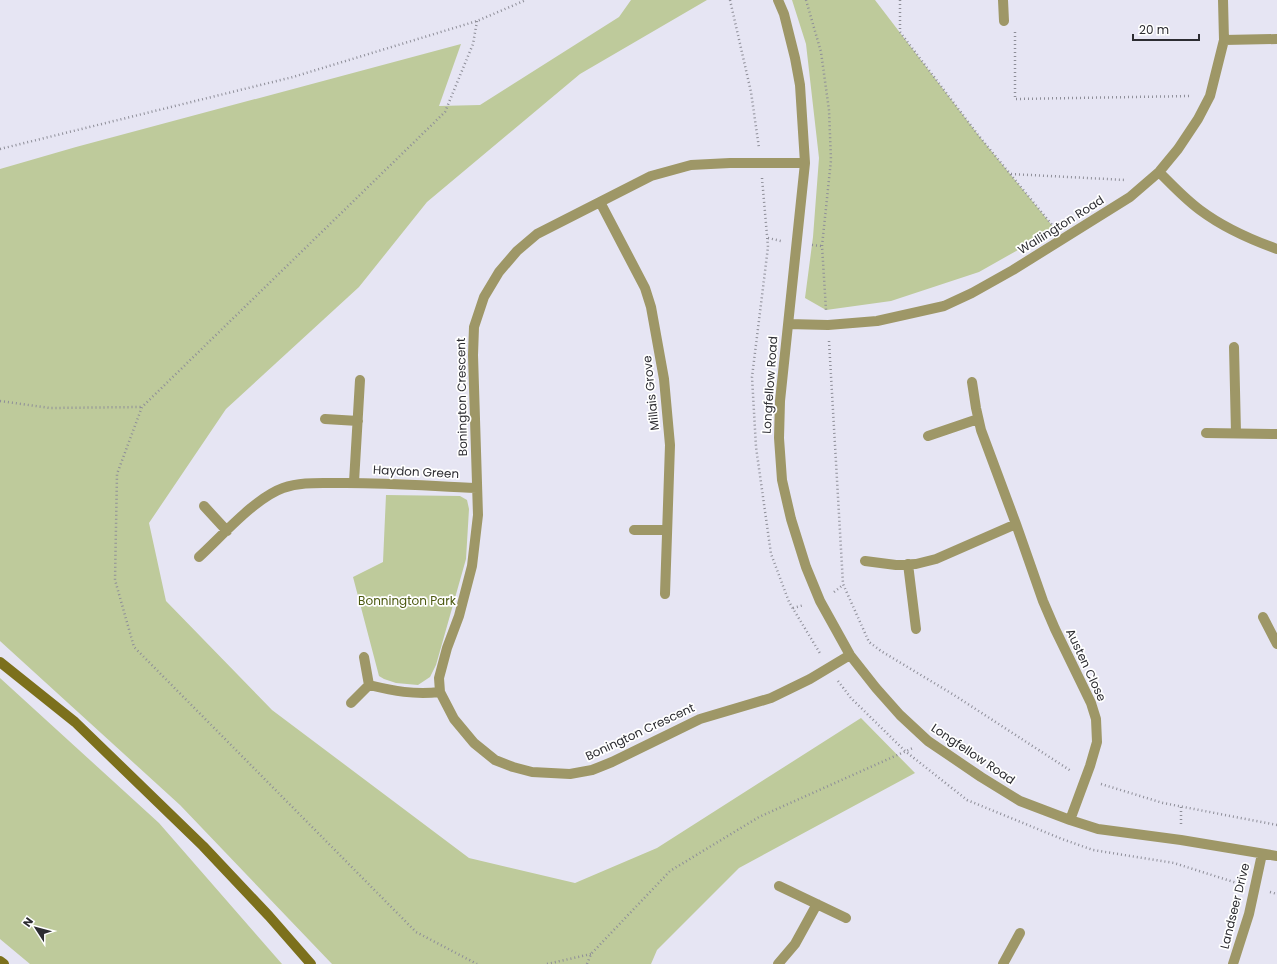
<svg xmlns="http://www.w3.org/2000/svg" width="1277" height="964" font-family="Poppins,sans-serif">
<rect width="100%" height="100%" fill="#e6e5f3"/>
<path fill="#beca9b" d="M631,0H707L580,74L427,202L359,287L226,409L149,523L166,601L272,710L469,858L575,883L657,848L861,718L915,773L739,868L657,950L651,964H332L180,805L0,641V169L76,147L461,44L439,106L480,105L619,17Z
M792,0H875L979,136L1055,229L979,272L891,301L826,310L805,298L813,237L819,158L806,44Z
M386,495L460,496L467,500L469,509L466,559L436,665L430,677L418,685L396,683L384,679L379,676L353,577L383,562Z
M0,678L159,823L282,964H30L0,939Z"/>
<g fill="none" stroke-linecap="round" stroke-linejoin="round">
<path stroke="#8e8e98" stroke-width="2.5" stroke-dasharray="1 3" stroke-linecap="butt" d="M730,0L751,92L759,148
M806,0L821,52L829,110L831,160L822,246L826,310
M900,0V32L979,136L1053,226
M477,21L473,44L445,112L142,407L117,474L115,580L134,647L416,932L477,964
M1015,32V99L1191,96
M0,149L293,77L477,21L526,0
M1011,174L1126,180
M762,178L768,247L752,377L756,447L771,554L789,602L821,655
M768,238L781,241
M812,245L822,246
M829,341L843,584L869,642L881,651L954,695L1071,771
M0,401L50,408L142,407
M834,592L843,585
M793,608L804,605
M838,681L851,698L905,751L967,800L1062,839L1093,850L1174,863L1240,884
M1101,784L1163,803L1277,825
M1181,824V807
M1270,892L1277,894
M547,964L591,954
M587,964L591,954L670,871L759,817L913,748"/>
<path stroke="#9e9767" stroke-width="10" d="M1234,347L1236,433
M1263,617L1277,644"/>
<path stroke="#9e9767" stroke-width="10" d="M778,0L784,14L795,58L800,85L805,163L780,401L779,438L782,480L791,519L806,567L820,601L850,655L876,688L900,715L928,741L981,777L1020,801L1070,820L1098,829L1181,840L1277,856
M1003,0L1004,21
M1224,40L1277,39
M805,163H730L691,165L651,176L537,234L517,251L499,272L484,297L474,327L473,355L478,515L472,566L459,616L447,648L439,678L440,692L454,719L474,743L495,760L513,767L532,772L570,774L592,770L612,762L700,719L771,698L810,679L850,655
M1159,172C1172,185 1185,199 1200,210C1224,228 1249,239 1277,249
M600,202L645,288L651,307L664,379L670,445L665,594
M788,324L828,325L877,321L944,306L972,293L1013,270L1130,197L1159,172L1178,149L1198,119L1210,96L1224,40L1223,0
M972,382L976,408L981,430L1016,524L1043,601L1055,629L1091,703L1096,719L1097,742L1090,766L1070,820
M325,419L358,421
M1206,433L1277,434
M928,436L978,419
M354,482L360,380
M204,506L227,531
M634,530H666
M199,557C222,536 255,498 283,488C300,482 317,483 334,483C382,482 429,486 477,488
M865,561L896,565L916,564L936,559L1016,524
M908,564L916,629
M369,685C394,691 414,695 440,692
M351,703L369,685L364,657
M779,886L846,918
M778,964L795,944L817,904
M1003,964L1020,933
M1233,964L1249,914L1262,854"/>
<path stroke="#7c701c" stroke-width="10" d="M0,662L75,722L203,846L269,916L311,964
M0,961L4,964"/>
</g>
<g text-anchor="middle" stroke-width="3.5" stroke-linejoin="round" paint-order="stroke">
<g font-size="12" fill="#2c2c31" stroke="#fff">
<text transform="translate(1061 225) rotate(-32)" y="4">Wallington Road</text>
<text transform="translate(770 385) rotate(-86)" y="4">Longfellow Road</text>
<text transform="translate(651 393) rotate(-96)" y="4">Millais Grove</text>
<text transform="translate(462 397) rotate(-91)" y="4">Bonington Crescent</text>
<text transform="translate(416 472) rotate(3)" y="4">Haydon Green</text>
<text transform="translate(1086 665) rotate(65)" y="4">Austen Close</text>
<text transform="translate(640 732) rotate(-25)" y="4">Bonington Crescent</text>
<text transform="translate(973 754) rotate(34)" y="4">Longfellow Road</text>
<text transform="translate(1235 906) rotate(-76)" y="4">Landseer Drive</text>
</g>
<g font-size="12" fill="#4c5910" stroke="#fff">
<text x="407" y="605">Bonnington Park</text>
</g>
</g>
<g transform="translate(36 928) rotate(306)" stroke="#ffffff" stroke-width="3" paint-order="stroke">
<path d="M0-3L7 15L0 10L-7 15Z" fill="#2c2c31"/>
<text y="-6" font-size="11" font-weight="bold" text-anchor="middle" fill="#2c2c31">N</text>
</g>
<path d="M1133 34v6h66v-6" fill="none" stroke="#2c2c31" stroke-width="2"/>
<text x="1139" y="34" font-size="12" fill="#2c2c31" stroke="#ffffff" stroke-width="3" paint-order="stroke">20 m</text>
</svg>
